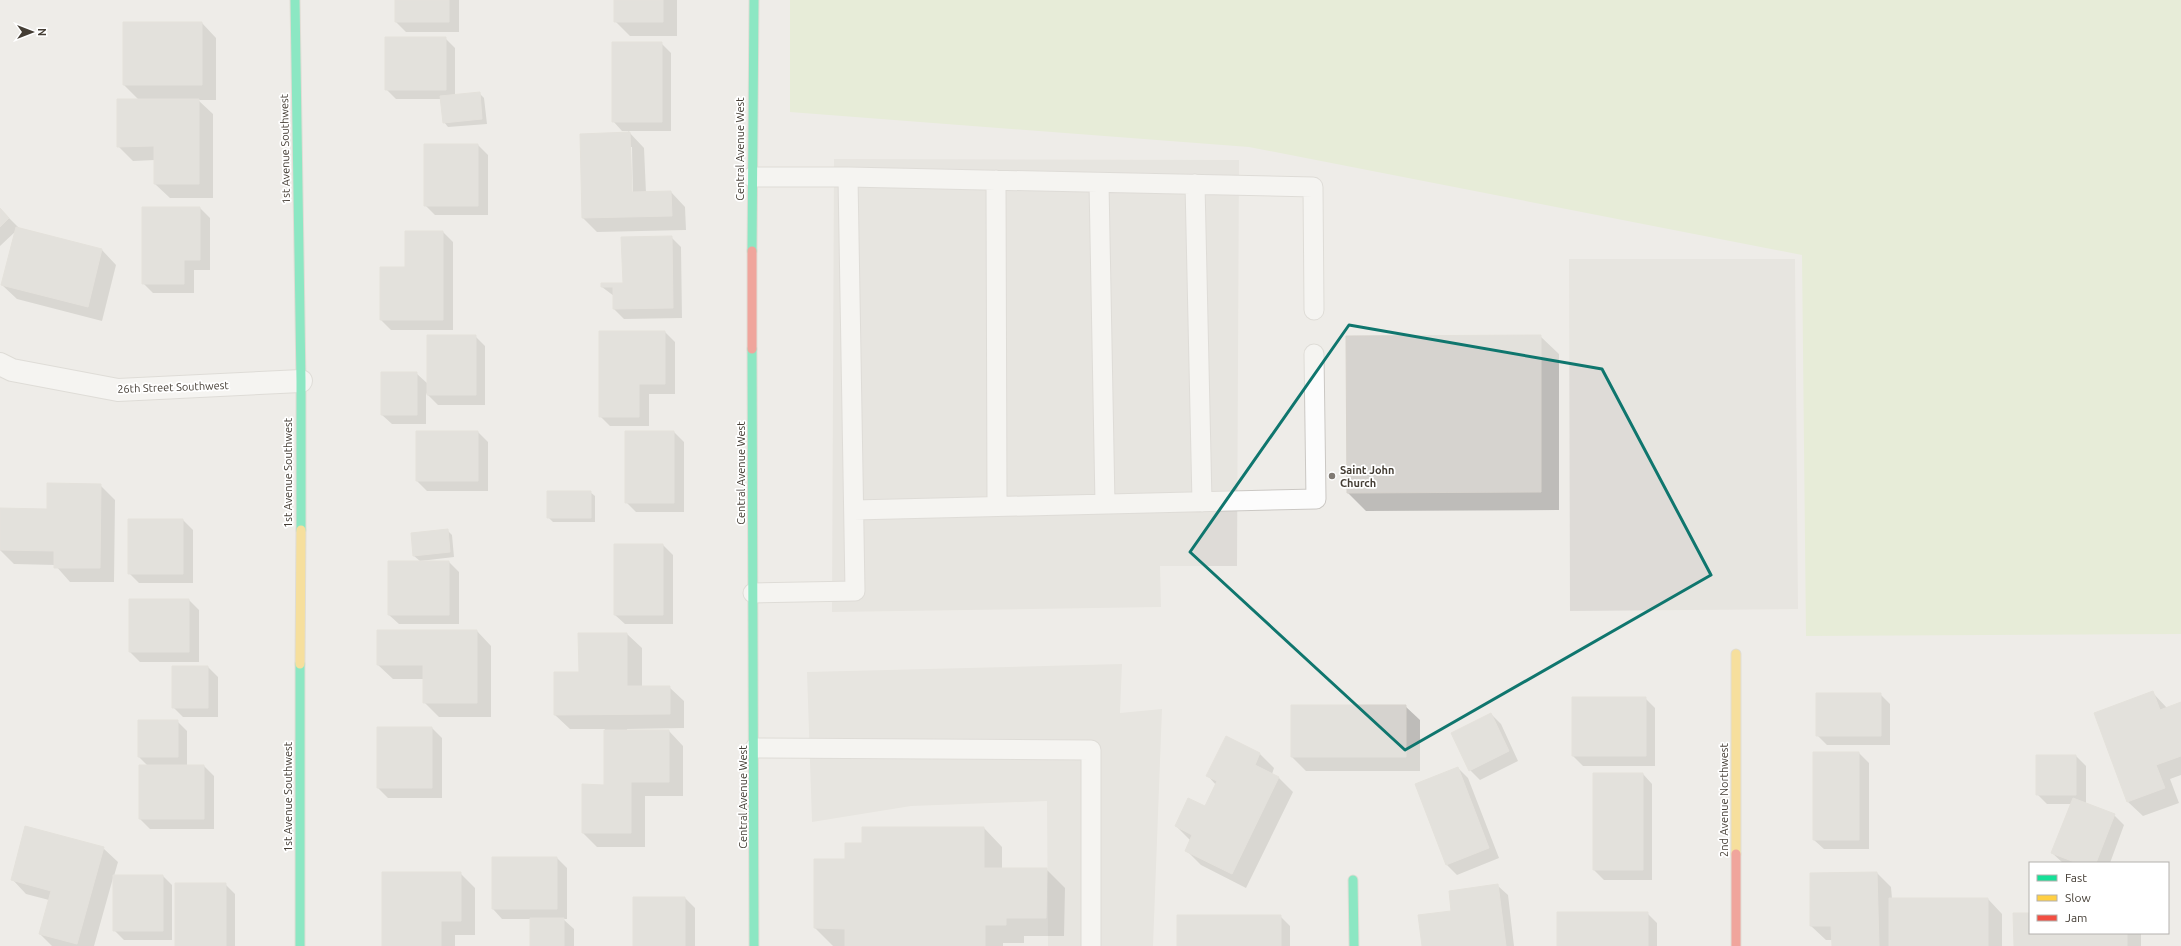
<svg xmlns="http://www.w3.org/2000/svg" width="2181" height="946" font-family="Ubuntu,sans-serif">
<rect width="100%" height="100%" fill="#eeece8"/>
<path fill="#ddeac6" d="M790,0H2181V634L1806,636L1802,255L1249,147L790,112Z"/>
<path fill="#dedbd7" d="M834,159L1239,160L1237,566H1160L1161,607L832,612Z
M1569,259H1795L1798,609L1570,611Z
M1122,664L1120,713L1162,709L1153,946H1048L1047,801L911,806L812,822L807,672Z"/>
<path fill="#0003" fill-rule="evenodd" d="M396,0H459V32H406L396,22Z
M615,0H677V36H630L615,21Z
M124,23H202L216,38V100H198L213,114V198H170L155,184V160L133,161L118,146L139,100L124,85Z
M445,38L455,48V96L480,94L484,98L487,124L448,127L444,122L442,99H396L386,89Z
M661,43L671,53V131H628L644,148L646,193L671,192L685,207L686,230L597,232L583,218L628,133V131H622L613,121ZM630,147H632L633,197L631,198Z
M478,145L488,155V215H435L425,205Z
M200,208L210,218V270H194V293H153L143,283Z
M0,209L19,228L102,250L116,265L102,321L17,299L2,285L16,231L0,246Z
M443,232L453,242V330H391L381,320L406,268Z
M671,237L681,247L682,318L624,319L614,309V296L602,287L624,284Z
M600,332H665L675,342V394H649V426H610L600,416Z
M475,336L485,346V405H438L426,393V424H392L382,415L416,373L428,384Z
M1540,336L1559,354V510L1366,511L1348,493Z
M478,432L488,442V491H427L417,481Z
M674,432L684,442V512H636L626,502Z
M100,485L115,500L114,582H70L55,565L14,564L0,550L48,510Z
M590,492L595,496V522H553L548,517Z
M183,520L193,530V583H139L129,573Z
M447,530L452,535L454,557L420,561L414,556Z
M663,545L673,555V624H625L615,615Z
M449,562L459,572V624H399L389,615Z
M130,600H189L199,610V662H140L130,652Z
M477,631L491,646V717H439L424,702V679H393L378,665Z
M579,634H627L642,648V687H669L684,701V728L627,729V731H669L683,746V796H645V847H597L583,833L605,786V729H570L555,715L580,673Z
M208,667L218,677V717H183L173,707Z
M2152,692L2167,708L2181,703V775L2170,779L2179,803L2143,816L2128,802L2096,714Z
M1880,694L1890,704V745H1827L1817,735Z
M1645,698L1655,708V766H1583L1573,756Z
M1405,706L1420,720V771H1306L1292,757Z
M1491,714L1501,724L1518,761L1480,780L1470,770Z
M177,721L187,731V766H204L214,776V829H150L140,819L148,766L139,757Z
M378,728H432L442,738V798H388L378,788Z
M1227,737L1260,754L1274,768L1272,774L1279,778L1293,792L1246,888L1201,865L1186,850L1191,841L1176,826L1205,807L1216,785L1208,776Z
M1859,753L1869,763V849H1824L1814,840Z
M2076,756L2086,766V804L2114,815L2124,825L2110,863H2063L2052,853L2071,804H2047L2037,794Z
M1458,768L1468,778L1499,858L1457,875L1447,865L1416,785Z
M1594,774H1643L1652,784V880H1604L1594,870Z
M984,828L1002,847V869H1046L1065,888L1064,936H1024V943H1003V946H833L815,928L846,860L863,844Z
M103,848L118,862L114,876H163L172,885V940H124L114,930L113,878L94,946H52L40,934L49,900L26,894L12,879Z
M557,858L567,868V919H563L574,929V946H531V919H502L493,909Z
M460,873L475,888V935H455V946H383Z
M1877,873L1891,887L1892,899H1988L2002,914V946H1833L1832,940H1826L1811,926Z
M225,884L235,894V946H176Z
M1498,886L1508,895L1514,946H1423Z
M685,898L695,908V946H634Z
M1647,913L1657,923V946H1558Z
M2030,914V933H2141V946H2015Z
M1280,916L1290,926V946H1178Z"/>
<path fill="#d6d3cf" stroke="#d7d3cd" d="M395,0H449V22H395Z
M614,0H663V22H614Z
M123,22H202V85H123Z
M385,37H446V90H385Z
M612,42H662V122H612Z
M480,92L482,119L443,123L440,96Z
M117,99H199V184H154V146L117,147Z
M630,132L632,192L671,191L672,216L582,218L580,134Z
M424,144H478V206H424Z
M142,207H200V260H184V284H142Z
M0,208L9,218L0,227Z
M16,227L102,249L88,307L1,285Z
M405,231H443V320H380V267H405Z
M672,236L673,308L613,309V287H601V283H623L621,237Z
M599,331H665V384H639V417H599Z
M427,335H476V395H427Z
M1541,335V492L1347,493L1346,336Z
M381,372H417V415H381Z
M416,431H478V481H416Z
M625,431H674V503H625Z
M47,483L101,484L100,568H54V551L0,550V508L47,509Z
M547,491H591V518H547Z
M128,519H183V574H128Z
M448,529L450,552L413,556L411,533Z
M614,544H663V615H614Z
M388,561H449V615H388Z
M129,599H189V652H129Z
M377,630H477V703H423V665H377Z
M578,633H627V686H670V714L554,715V672H579Z
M172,666H208V708H172Z
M2153,691L2160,710L2181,702V756L2156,765L2165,788L2127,802L2094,713Z
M1816,693H1881V736H1816Z
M1572,697H1646V756H1572Z
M1291,705H1406V757H1291Z
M1491,713L1509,751L1469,771L1451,733Z
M138,720H178V757H138Z
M377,727H432V788H377Z
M604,730H669V782H631V833H582V784L604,785Z
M1226,736L1260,753L1255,765L1279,777L1232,874L1185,851L1192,835L1175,826L1188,798L1205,806L1217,781L1206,776Z
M1813,752H1859V840H1813Z
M2036,755H2076V795H2036Z
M139,765H204V819H139Z
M1458,767L1489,848L1446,865L1415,784Z
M1593,773H1643V870H1593Z
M2073,798L2115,814L2096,863H2077L2051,853Z
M25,826L104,847L77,944L39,934L51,891L11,880Z
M862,827H984V868H1047L1046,918H1006V925H985V946H845V929L814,928V859H845V843H862Z
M492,857H557V909H492Z
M382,872H461V921H441V946H382Z
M1877,872L1879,946H1832L1831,926H1810V873Z
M113,875H163V931H113Z
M175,883H226V946H175Z
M1498,884L1506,946H1422L1418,915L1451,911L1449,891Z
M633,897H685V946H633Z
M1889,898H1988V946H1889Z
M1557,912H1648V946H1557Z
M2013,913H2030V933H2127V946H2014Z
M1177,915H1281V946H1177Z
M530,918H564V946H530Z"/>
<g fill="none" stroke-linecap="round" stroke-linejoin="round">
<g stroke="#cbc8c4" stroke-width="21">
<path id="lane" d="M752,177H848L855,591L753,593
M848,177L1313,187L1314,310
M996,180L997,506
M1099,183L1105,504
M1195,184L1202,502
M854,510L1316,499L1314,354
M755,748L1091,750V946"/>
</g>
<g stroke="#cbc8c4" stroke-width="24">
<path id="street" d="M0,364L12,370L118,390L301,381"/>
</g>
<g stroke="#cec9be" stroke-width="11">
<path id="fast" d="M295,0L301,381V530
M752,251L754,0
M752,349L754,946
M1353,880L1354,946
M300,946V664"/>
</g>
<g stroke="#cec9be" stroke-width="11">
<path id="slow" d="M1736,654V854
M300,664L301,530"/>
</g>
<g stroke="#cec9be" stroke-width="11">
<path id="jam" d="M752,251V349
M1736,854V946"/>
</g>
<use href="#lane" stroke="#fcfcfc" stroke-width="19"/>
<use href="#street" stroke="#fcfcfc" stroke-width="22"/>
<use href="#fast" stroke="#16e098" stroke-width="9"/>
<use href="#slow" stroke="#ffcf43" stroke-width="9"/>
<use href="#jam" stroke="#f24e42" stroke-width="9"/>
</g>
<path d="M0 0H2181V946H0ZM1349,325L1602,369L1711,575L1405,750L1190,552Z" fill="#eeece8" fill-opacity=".55" fill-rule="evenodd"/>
<path fill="none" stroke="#0f766e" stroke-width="3" stroke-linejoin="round" d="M1349,325L1602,369L1711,575L1405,750L1190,552Z"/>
<circle fill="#807a73" stroke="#fff" stroke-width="1.5" cx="1332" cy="476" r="4"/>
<g text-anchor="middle" stroke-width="3.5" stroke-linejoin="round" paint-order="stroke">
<g font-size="11" fill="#443d34" stroke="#fff">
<text transform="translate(285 149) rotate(-91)" y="4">1st Avenue Southwest</text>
<text transform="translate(740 149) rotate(-90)" y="4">Central Avenue West</text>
<text transform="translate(173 387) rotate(-2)" y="4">26th Street Southwest</text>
<text transform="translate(288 473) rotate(-90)" y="4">1st Avenue Southwest</text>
<text transform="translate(741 473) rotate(-90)" y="4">Central Avenue West</text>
<text transform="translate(288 797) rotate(-90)" y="4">1st Avenue Southwest</text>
<text transform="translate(743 797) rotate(-90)" y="4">Central Avenue West</text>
<text transform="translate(1724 800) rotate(-90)" y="4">2nd Avenue Northwest</text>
</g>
<g font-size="11" font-weight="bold" fill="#443d34" stroke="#fff" text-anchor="start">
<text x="1340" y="474">Saint John<tspan x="1340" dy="13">Church</tspan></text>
</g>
</g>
<rect x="2029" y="862" width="140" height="72" fill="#ffffff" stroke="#b4b1ae"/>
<rect x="2037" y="875" width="20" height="6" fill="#16e098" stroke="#b4b1ae"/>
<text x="2065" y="882" font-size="12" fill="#443d34">Fast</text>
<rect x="2037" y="895" width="20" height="6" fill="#ffcf43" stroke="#b4b1ae"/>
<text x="2065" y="902" font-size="12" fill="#443d34">Slow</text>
<rect x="2037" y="915" width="20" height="6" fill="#f24e42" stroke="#b4b1ae"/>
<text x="2065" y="922" font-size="12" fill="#443d34">Jam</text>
<g transform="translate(32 32) rotate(90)" stroke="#ffffff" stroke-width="3" paint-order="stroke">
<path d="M0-3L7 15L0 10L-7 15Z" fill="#443d34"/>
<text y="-6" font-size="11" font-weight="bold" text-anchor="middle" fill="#443d34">N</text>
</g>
</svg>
